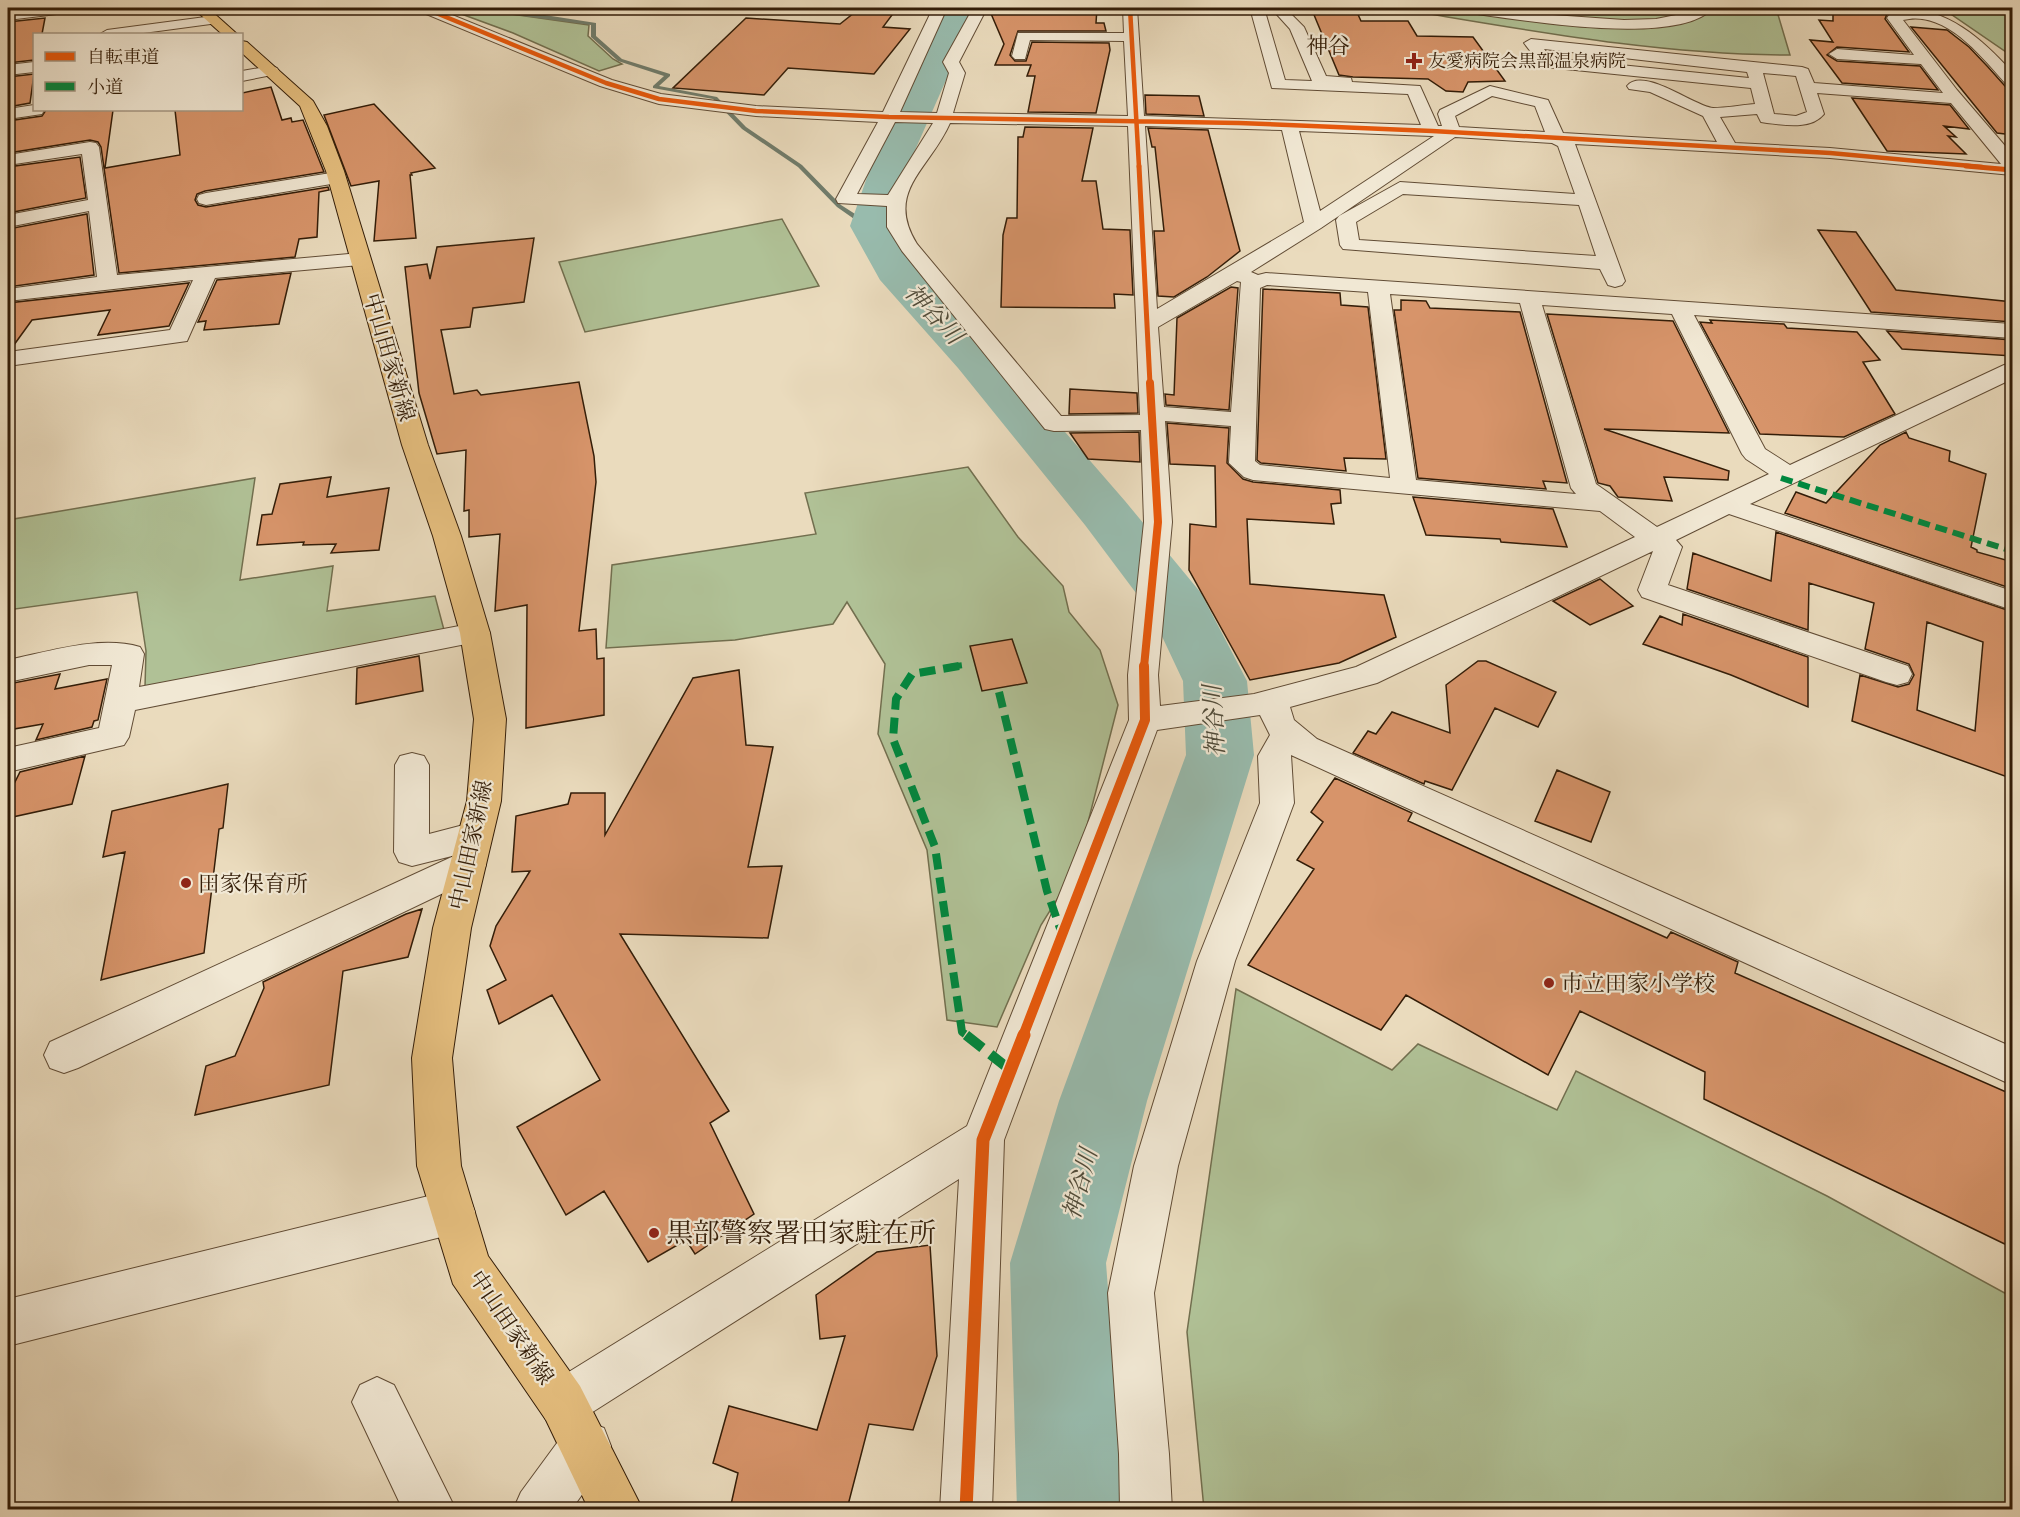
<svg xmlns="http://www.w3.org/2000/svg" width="2020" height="1517" font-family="'Sorts Mill Goudy','Noto Serif JP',serif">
<rect width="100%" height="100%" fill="#eadbbd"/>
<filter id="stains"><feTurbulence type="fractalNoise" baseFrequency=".00333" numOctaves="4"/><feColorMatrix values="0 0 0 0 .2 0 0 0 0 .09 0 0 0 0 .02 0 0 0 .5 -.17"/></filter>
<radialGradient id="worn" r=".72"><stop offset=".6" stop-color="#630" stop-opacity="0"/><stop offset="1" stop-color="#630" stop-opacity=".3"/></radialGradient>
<path fill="#b0c196" stroke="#726f4f" stroke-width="1.5" d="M445,8H497L511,14L589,25L588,36L613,59L622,64L599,71L513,33Z
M1411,8H1776L1790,55C1661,55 1533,31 1406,10Z
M1942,8H2012V56Z
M782,219L819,286L585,332L559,262Z
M968,467L1018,537L1063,586L1069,612L1100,650L1118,705L1076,869L1041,925L997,1027L947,1020L927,850L878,734L885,664L847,602L833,624L735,640L606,648L612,565L816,534L805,493Z
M255,478L240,580L333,566L327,611L435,596L444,630L145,687L146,651L137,592L8,610V520Z
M1236,989L1392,1070L1418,1044L1557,1110L1576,1071L1827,1196L2012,1297V1509H1204L1187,1332Z"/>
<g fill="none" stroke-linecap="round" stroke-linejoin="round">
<path fill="#707c6b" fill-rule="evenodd" d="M500,8L596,23V36L622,59L670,74V76L659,86L717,97L746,127L802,165L841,205L874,226L867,228L837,207L798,167L742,129L713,99L653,88V86L664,76L618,61L591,37V25L515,15Z"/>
<path fill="#98bbad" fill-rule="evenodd" d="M948,8H978L912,157L890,226L913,265L992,348L1125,501L1201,593L1247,681L1254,755L1147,1101L1106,1263L1125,1510H1017L1010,1263L1059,1101L1186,755L1183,681L1151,613L1085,525L958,368L880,280L850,226L874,157Z"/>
</g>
<path fill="#d7946a" stroke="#331d08" stroke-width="1.5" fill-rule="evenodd" d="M1097,8L1096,23H1104L1106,31H1018L1010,55L1015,61H1026L1032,42L1109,43L1110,50L1096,113L1028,112L1035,76H1027L1031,65H995L1004,44L989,9Z
M1876,8L1887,14L1885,19L1909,52L1837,47L1827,55L1837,61L1920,66L1938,90L1842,83L1810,40L1833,42L1819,20L1833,21V10Z
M859,9L895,11L883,27L910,29L874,74L788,68L764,95L673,88L746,18L840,24Z
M1312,10H1356L1361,21H1408L1417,36L1473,37L1505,81L1468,82L1463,92L1446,91L1428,79L1353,77L1339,75Z
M45,18L42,34H34V60L8,63V22Z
M1911,27L1947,30L1969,47L1988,67L2013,95V135L1997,133Z
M34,74L30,103L8,107V77Z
M271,87L282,120L291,118L292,122L303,120L324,172L205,191L197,194L195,200L198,205L206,207L328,187L329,190L319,192L317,237L299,239L295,257L119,273L101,147L98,142L90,140L8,153V121L42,116L46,110H113L105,168L180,155L175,110H242V93Z
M1145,95L1199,96L1204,116L1146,114Z
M1852,98L1950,105L1969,129L1944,126L1956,137L1948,136L1966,154L1887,151Z
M374,104L435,168L411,173L412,175H410L416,238L374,241L379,181L351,186L324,115Z
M1025,127L1093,128L1082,181H1096L1103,229L1130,230L1133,295L1114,294L1115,308L1001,307L1003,235L1007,218H1017L1018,137H1023Z
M1148,128L1208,130L1240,251L1207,277L1174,297L1158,296L1154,231H1164L1155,147H1152Z
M80,157L86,198L8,213V167Z
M87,214L94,275L8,287V229Z
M1818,230L1856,232L1896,290L2013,302V322L1871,312Z
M534,238L524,302L473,308L470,327L441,330L454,394L477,390L481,395L579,382L594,456L596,482L579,631L596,629L597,659L604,658V715L526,728L527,605L495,611L500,534L469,537V510L464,511L466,450L437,454L419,393L405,267L427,264L430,279L437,247Z
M291,273L279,324L204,330L206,321L198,322L217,280Z
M189,283L169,326L98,335L110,310L32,320L11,349L8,350V303Z
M1231,287L1238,288L1229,410L1166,405L1165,394L1174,395L1177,318Z
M1263,289L1340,293L1341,305L1368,307L1386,459L1344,458L1346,471L1261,463L1257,460Z
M1401,300L1426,301L1430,308L1520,312L1567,483L1543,481L1546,489L1418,478L1394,310H1401Z
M1547,314L1673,321L1729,433L1604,429L1729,471L1728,480L1664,477L1672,501L1618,497L1610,486L1598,483Z
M1710,320L1784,324L1787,328L1857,332L1880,360L1863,362L1895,414L1844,437L1760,434L1700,322L1712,323Z
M1887,331L2013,340V356L1902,349Z
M1070,389L1137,393L1138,413L1069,414Z
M1167,423L1229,428L1227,463L1243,479L1253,482L1340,490L1341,503L1331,504L1334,524L1247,519L1250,584L1384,595L1396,637L1339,663L1250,680L1189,570L1190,524L1216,527L1215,466L1170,464Z
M1139,432L1140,462L1088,459L1070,433Z
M1906,432L1909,438L1950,451L1949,461L1986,474L1971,547L1977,550V552L2013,562V589L1785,513L1796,492L1826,503L1880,445Z
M331,477L327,497L389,488L379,550L331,553L336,544L303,545L304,542L257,545L262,515L272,514L280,484Z
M1413,497L1553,509L1567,547L1501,542L1500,539L1426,535Z
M1776,532L2013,612V779L1852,721L1860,675L1898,687L1909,684L1914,675L1909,664L1865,649L1874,603L1809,583L1808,630L1687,589L1693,553L1771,581ZM1927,622L1983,642L1975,731L1917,710Z
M1600,579L1633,606L1590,625L1553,601Z
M1683,614L1808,657V707L1731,675L1643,644L1660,616L1682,625Z
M1012,639L1027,683L982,691L970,646Z
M419,656L423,691L356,704L357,668Z
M1478,661H1486L1556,692L1538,727L1495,708L1452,790L1425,781L1424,784L1353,753L1368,731L1376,734L1392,712L1450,733L1446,685Z
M739,670L746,745L773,747L748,867L782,866L768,938L620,934L729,1111L710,1123L754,1214L695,1254L686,1240L648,1262L604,1191L566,1215L517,1127L600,1080L552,995L499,1024L487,990L506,980L490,946L496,926L530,871L512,872L516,816L568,804L571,793H605V835L693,678Z
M60,674L55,689L107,679L98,720L94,721L92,727L36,740L43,724L8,730V684Z
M85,756L72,804L8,818V796L20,772Z
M1557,770L1610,792L1591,842L1535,821Z
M1335,778L1412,813L1408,821L1667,938L1671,932L1738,962L1735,973L2013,1095V1248L1704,1099L1705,1072L1580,1011L1548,1075L1406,995L1381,1030L1248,965L1314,869L1297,860L1323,822L1311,812Z
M228,784L223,828L219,829L204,953L101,980L125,852L103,857L112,811Z
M422,909L408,957L343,971L329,1085L195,1115L206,1066L235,1056L264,988L263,982L406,914Z
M930,1245L937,1356L913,1430L869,1424L847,1509H730L738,1473L713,1463L729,1406L817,1430L845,1336L820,1339L816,1295L877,1252Z"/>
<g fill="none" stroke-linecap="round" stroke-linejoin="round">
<g stroke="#614c35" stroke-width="2">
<path id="minor" d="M43,8H80L73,12L8,20V12Z
M417,8H435L612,80L661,94L756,106L883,112L933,8H947L900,112L937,113L949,73L943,62L973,8H987L959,62L965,73L953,113L1128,116L1124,41L1030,40L1025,59H1015L1012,56L1018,33H1124L1123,8H1137L1144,116L1421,125L1408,94L1272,88L1250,8H1264L1285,80L1312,81L1290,29L1271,8H1285L1304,27L1326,76L1351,78L1352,82L1420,86L1438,126H1442L1438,114L1440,110L1490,86L1548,100L1563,133L1717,142L1703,116L1650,92L1629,89L1627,86C1643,66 1694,106 1713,108C1726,108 1741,105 1755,104L1751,88L1546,67L1541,65L1524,43L1531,39L1802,67L1808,69L1814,83L1943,93L1921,64L1837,59L1829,54L1837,49L1914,55L1887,18L1889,15L1903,11L1900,8C1948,8 1982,39 2012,72V86L2006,84C1982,57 1945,9 1903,20L1957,90L2012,154V175L1830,158L1575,144L1625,281L1622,285L1615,287L1608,285L1600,269L1343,249L1340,245L1336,220L1339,216L1400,182L1575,194L1558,146L1552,143L1455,137L1321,228L1251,272L1258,275L1266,273L2012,324V338L1694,315L1765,449L1790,465L2004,365L2012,363V379L1750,504L2012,591V610L1729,514L1676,540L1682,547L1668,585L1908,666L1912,674L1908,682L1897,685L1886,682L1642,597L1638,590L1653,551L1377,683L1290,707L1294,720L1317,739L2012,1047V1085L1291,755L1294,803L1235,961L1178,1166L1154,1293L1169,1454L1172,1510H1120L1119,1454L1108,1293L1134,1166L1197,961L1260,803L1258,756L1270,735L1260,715L1157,730L1004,1140L992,1510H940L959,1179L580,1420L563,1428L546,1420L538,1403L546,1386L967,1126L1129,720L1128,675L1144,522L1141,430L1054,431L1045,429L902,251L887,227V206L838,203L836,199L878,122L756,116L659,104L600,86L419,11ZM1544,49L1747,72L1749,78L1551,58ZM1763,73L1796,76L1807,112L1796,116L1774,114ZM1817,93L1951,103L2001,164L1830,148L1735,143L1720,117L1757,114L1761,122L1767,123C1785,125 1811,130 1824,114ZM1492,96L1535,106L1545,132L1459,127L1455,116ZM895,122L933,123L888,195L857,194ZM950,123L1128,126L1140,415L1061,416L917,244C884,191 930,169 950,123ZM1145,126L1282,130L1304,222L1157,309ZM1299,131L1432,136H1434L1320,211ZM1403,194L1579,205L1596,256L1359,240L1356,222ZM1237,281L1241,282L1231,412L1164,407L1158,327ZM1267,285L1368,292L1390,478L1260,465L1255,461L1260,288ZM1390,294L1520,303L1571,488L1576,494L1416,480ZM1542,305L1672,314L1742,454L1746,459L1769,474L1657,527L1596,484ZM1165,421L1231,426L1229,463L1244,477L1253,480L1600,511L1635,537L1356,667L1254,694L1160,706L1158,675L1172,522Z
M1457,8H1491L1553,15L1624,20L1656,19L1681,14L1696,8H1713C1678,48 1514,19 1464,12Z
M213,16L220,20L218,23L136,34H100L107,30Z
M34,62V72L8,75V65Z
M271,66L277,68L279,71L277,74L242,81V71Z
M34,105V110H44L42,114L8,119V109Z
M90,142L96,143L99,147L117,275L360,253L367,255L370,259L367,263L360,265L215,278L187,341L8,366V352L170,330L193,280L8,301V289L97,277L89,211L8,227V215L88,200L82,154L8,165V155Z
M337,172L343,174L346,178L343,182L206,205L199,203L197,199L199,195L206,193Z
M475,623L486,626L490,633L486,640L135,710L129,737L124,745L8,772V748L99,728L112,665H89L8,682V660C48,652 99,635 140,647L144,654L139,687Z
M412,753L424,756L429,765V834L475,822L487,826L492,836L487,846L470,851L481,855L486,865L481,875L78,1068L64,1073L50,1068L44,1055L50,1042L456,855L412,866L399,862L394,852L395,765L400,756Z
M453,1190L469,1196L475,1212L469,1228L453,1234L8,1346V1299Z
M377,1377L394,1385L456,1510H403L352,1402L360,1385Z
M586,1421L604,1428L611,1446L604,1464L571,1510H513L521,1492L568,1428Z"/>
</g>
<g stroke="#331d08" stroke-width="2">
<path id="major" d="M193,8H208L237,34H222Z
M242,41L247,42L313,101L327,126L344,171L428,445L461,536L490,633L506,719L501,801L471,928L452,1058L461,1166L488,1256L580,1386L643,1510H589L546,1420L453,1284L417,1166L412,1058L433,928L467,801L474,719L460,633L433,536L402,445L326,171L300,106L242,53Z"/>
</g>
<use href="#minor" fill="#f1e8d4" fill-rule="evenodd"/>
<use href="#major" fill="#e5be7e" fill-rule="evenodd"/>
<path stroke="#00873e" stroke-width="6" stroke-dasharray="12 6" stroke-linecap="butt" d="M1781,478L2012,551
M950,667L964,665"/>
<path stroke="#00873e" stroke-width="8" stroke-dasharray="16 8" stroke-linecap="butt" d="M959,666L912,674L896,699L893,739L935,847L962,1032L968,1036
M999,692L1047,891L1062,934"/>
<path stroke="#00873e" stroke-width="10" stroke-dasharray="21 10" stroke-linecap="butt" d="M966,1035L1009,1069"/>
<g stroke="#f1e8d4" stroke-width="6">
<path id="cycleway-far4" d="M424,8L606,83L659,99L756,111L889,117L1239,123L1432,131L1830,153L1982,167
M1130,8L1139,167"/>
</g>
<g stroke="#f1e8d4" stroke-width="8">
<path id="cycleway-far3" d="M1139,166L1150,384
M1966,166L2012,170"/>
</g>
<g stroke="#f1e8d4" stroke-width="10">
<path id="cycleway-far2" d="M1144,667L1158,522L1150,383"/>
</g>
<g stroke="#f1e8d4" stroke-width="14">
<path id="cycleway-far1" d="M1023,1036L1145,720L1144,666"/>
</g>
<g stroke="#f1e8d4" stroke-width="16">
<path id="cycleway" d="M966,1510L983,1140L1024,1035"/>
</g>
<use href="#cycleway-far4" stroke="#e8590c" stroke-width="4.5"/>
<use href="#cycleway-far3" stroke="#e8590c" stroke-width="5"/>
<use href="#cycleway-far2" stroke="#e8590c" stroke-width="8"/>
<use href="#cycleway-far1" stroke="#e8590c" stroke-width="10"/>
<use href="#cycleway" stroke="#e8590c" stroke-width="13"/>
</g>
<g fill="#8f2418" stroke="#f1e8d4" stroke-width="2">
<path d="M1411 52h6v6h6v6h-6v6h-6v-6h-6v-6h6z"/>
<circle cx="186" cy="883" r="6"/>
<circle cx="1549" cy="983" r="6"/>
<circle cx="654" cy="1233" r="6"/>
</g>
<g text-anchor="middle" stroke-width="4.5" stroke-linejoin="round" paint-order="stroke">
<g font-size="18" fill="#331d08" stroke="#f1e8d4" text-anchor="start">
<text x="1428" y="67">友愛病院会黒部温泉病院</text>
</g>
<g font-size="22" fill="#331d08" stroke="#f1e8d4">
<text x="1328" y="53">神谷</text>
</g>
<g font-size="22" fill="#331d08" stroke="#f1e8d4">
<text transform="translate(390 357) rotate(74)" y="8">中山田家新線</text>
<text transform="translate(470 845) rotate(-78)" y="8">中山田家新線</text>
<text transform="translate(512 1327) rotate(56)" y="8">中山田家新線</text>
</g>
<g font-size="22" fill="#331d08" stroke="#f1e8d4" text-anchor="start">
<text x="198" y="891">田家保育所</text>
<text x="1561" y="991">市立田家小学校</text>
</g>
<g font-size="24" font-style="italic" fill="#514c3a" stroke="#f1e8d4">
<text transform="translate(934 314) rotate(47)" y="8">神谷川</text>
<text transform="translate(1214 721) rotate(-93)" y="8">神谷川</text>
<text transform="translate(1080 1184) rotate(-75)" y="8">神谷川</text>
</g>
<g font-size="27" fill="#331d08" stroke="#f1e8d4" text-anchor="start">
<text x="666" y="1242">黒部警察署田家駐在所</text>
</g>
</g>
<rect width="2020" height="1517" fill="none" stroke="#eadbbd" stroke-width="30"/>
<rect x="9" y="9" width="2002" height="1499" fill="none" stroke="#331d08" stroke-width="3"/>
<rect x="15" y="15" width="1990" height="1487" fill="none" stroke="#331d08" stroke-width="1.5"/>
<rect x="33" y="33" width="210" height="78" fill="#f1e8d4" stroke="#a59782" stroke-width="1.5"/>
<rect x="45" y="52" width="30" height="9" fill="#e8590c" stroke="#a59782" stroke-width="1.5"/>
<text x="87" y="63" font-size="18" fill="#331d08">自転車道</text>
<rect x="45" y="82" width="30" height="9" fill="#00873e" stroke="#a59782" stroke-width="1.5"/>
<text x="87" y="93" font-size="18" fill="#331d08">小道</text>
<rect width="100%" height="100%" filter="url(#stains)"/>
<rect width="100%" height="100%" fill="url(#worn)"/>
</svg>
